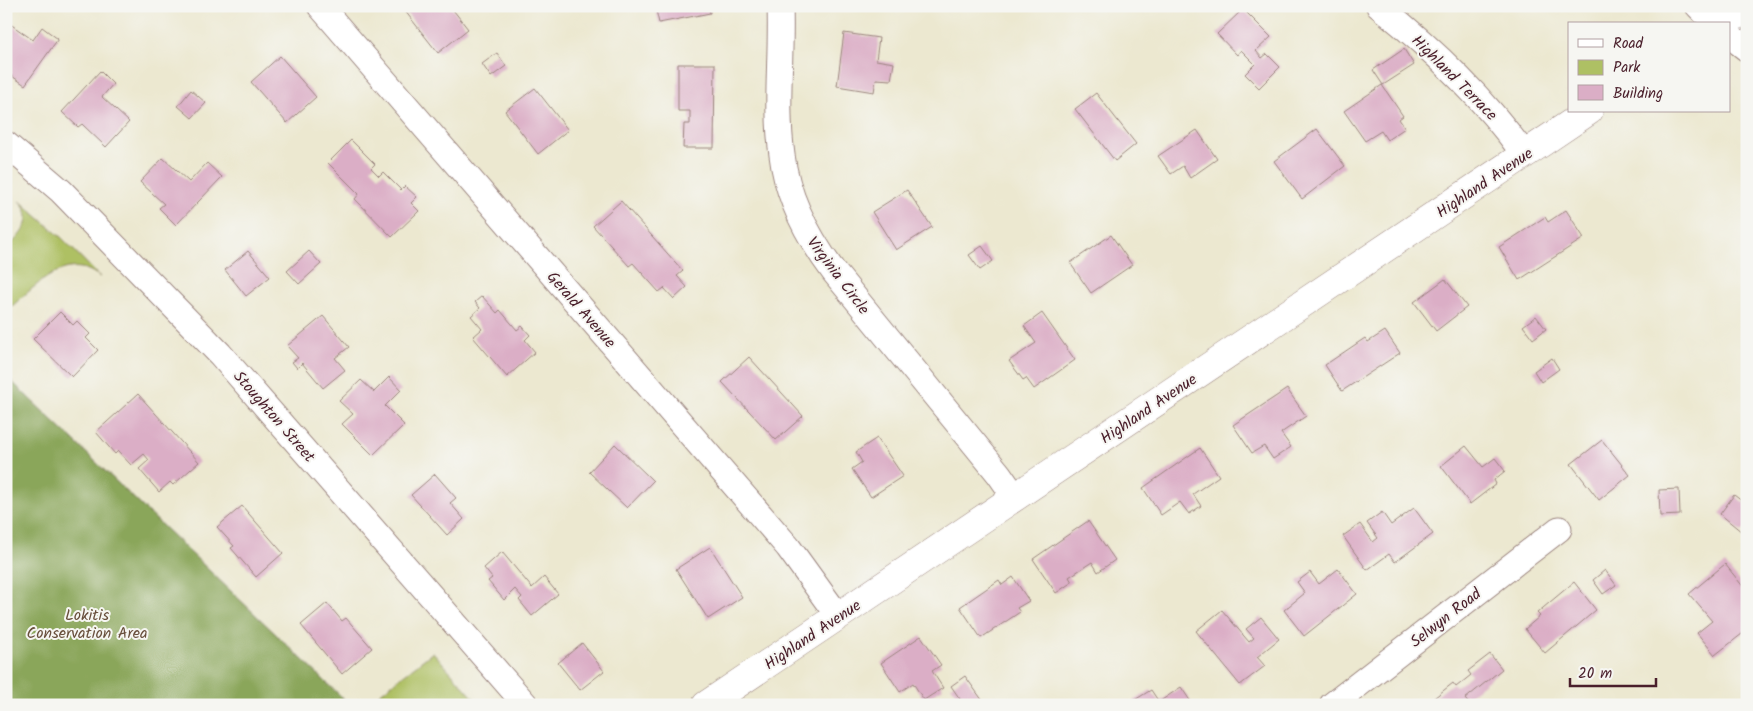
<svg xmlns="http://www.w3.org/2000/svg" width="1753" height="711" font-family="Kalam,sans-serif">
<rect width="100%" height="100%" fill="#f6f6f2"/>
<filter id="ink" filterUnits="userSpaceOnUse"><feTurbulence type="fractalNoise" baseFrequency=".02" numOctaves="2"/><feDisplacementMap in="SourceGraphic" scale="10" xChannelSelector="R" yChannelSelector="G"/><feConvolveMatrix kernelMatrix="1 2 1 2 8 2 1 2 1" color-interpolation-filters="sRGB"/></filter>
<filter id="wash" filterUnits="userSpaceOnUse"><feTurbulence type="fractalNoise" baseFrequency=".0096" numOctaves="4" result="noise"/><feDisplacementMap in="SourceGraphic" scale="20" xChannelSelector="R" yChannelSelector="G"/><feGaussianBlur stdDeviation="1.12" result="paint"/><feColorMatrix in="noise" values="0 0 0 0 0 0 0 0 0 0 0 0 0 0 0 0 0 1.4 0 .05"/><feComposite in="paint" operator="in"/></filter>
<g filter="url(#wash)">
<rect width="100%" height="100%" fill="#ece8d0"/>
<path fill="#aec064" stroke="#7c7048" d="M20,201L62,238L100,277C65,249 33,290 6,311V248C21,236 36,220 20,201Z
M433,652L480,705H365Z"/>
<path fill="#8aa65a" stroke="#6a6242" d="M6,376L350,705H6Z"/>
<g id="blocks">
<path fill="#dbaec6" d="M401,6H450L468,29L438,53Z
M655,6H709L710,13L659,23Z
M1243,9L1271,37L1256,51L1262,58L1267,54L1280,67L1259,88L1245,74L1255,64L1241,50L1237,55L1217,34Z
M6,21L33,40L42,27L58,39L25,85L6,72L9,66L6,64Z
M844,33L879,38L876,60L894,63L891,80L876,79L874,92L837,86Z
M1404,49L1414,65L1383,85L1373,70Z
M497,53L506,66L491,77L482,64Z
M280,56L316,97L287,123L251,82Z
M678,64H715L714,148H683L684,124H690V111H678Z
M100,71L113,84L102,97L129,122L106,147L82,124L78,127L62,112Z
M1382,85L1403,116L1399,119L1405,128L1387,140L1381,131L1365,141L1344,111Z
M535,88L568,130L538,154L505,111Z
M191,90L206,103L192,118L178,106Z
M1096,93L1136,144L1115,161L1075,109Z
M1317,129L1345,166L1302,199L1274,161Z
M1197,130L1217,159L1190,178L1183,166L1171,174L1158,156Z
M351,140L375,164L371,168L379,176L383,172L401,190L405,186L417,197L411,203L419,211L392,237L355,199L359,194L328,163Z
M163,158L189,182L207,163L222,177L176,225L159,208L164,204L140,182Z
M907,190L932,227L896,250L872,212Z
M621,201L683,271L677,276L687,287L674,299L664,288L659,292L633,263L629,266L593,226Z
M1566,210L1584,238L1519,280L1499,247L1545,217L1548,222Z
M1111,235L1132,265L1091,293L1070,263Z
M982,246L993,261L980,270L969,255Z
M248,251L270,277L246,296L225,270Z
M309,251L321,264L299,284L287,271Z
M1445,279L1467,307L1436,331L1414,302Z
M482,296L497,313L500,310L517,330L522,326L530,335L525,340L535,352L507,377L473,337L482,329L471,316L480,308L475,302Z
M60,312L73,325L77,321L90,334L86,338L98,350L72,377L33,339Z
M1042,313L1075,360L1034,389L1026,378L1023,380L1009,361L1036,343L1024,326Z
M323,316L349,347L335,358L345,370L323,388L302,363L297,368L292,362L298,358L287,346Z
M1536,316L1546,329L1533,339L1523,326Z
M1385,331L1400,353L1342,391L1325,365L1365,338L1368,342Z
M749,357L803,416L776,440L722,382Z
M1552,358L1559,369L1541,382L1534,371Z
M389,377L401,390L385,406L404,425L373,455L342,424L353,414L339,401L361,380L374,392Z
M1287,389L1306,416L1281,433L1291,447L1273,459L1264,446L1252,453L1233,425Z
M138,394L199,462L173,485L170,482L159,492L139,469L149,460L144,454L131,465L118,451L115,454L96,432Z
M877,438L903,476L871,497L852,469L862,462L856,452Z
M1602,440L1630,475L1599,500L1571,464Z
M615,444L653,481L627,508L589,472Z
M1466,446L1483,467L1495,458L1505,471L1494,480L1496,484L1470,504L1441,466Z
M1200,448L1219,476L1193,494L1201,506L1189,514L1180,502L1161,515L1143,488Z
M435,474L456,498L450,503L464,519L447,535L411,495Z
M1679,489L1680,515L1660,516L1659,490Z
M1734,495L1747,505V526L1742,532L1720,514Z
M242,506L283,553L256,577L231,548L234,546L217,527Z
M1414,508L1433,534L1395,562L1389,554L1367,570L1343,536L1360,524L1373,542L1378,538L1367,523L1382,512L1391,525Z
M1088,521L1115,560L1098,572L1092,562L1069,577L1072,582L1056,593L1033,559Z
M710,547L742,597L708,619L676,569Z
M502,552L532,588L544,577L558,594L532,616L519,600L522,597L515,589L504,600L488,581L492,578L484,568Z
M1725,564L1745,589L1747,588V630L1715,655L1697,633L1712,621L1689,594Z
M1338,569L1357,594L1304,636L1284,610L1305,593L1297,582L1310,572L1319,584Z
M1605,570L1616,585L1603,594L1593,580Z
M1013,577L1029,601L1017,608L1020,612L981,638L960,607L999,580L1002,585Z
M1574,582L1596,610L1545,653L1525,629L1540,616L1537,613Z
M327,603L342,621L346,618L372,648L342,674L301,625Z
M1222,610L1249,642L1254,638L1246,629L1261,617L1279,639L1257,657L1265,666L1240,685L1196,631Z
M921,636L941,665L932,671L943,688L924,700L913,683L900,692L881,663Z
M582,643L604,671L580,690L558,663Z
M1490,654L1502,669L1465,699L1470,705H1425L1453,683L1456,687L1471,675L1468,671Z
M965,676L985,704L983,705H964L951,686Z
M1181,687L1193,705H1136L1133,701L1151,690L1159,702Z"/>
</g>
</g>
<g filter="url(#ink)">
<use href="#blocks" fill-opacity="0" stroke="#9b847e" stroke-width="1"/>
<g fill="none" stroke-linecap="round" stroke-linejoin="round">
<g stroke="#9b847e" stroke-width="27">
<path id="street" d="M320,6L788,547L838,616
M780,6C782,55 775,106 782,155C787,198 808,237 834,272L999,474L1015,497
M1379,6C1434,50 1483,97 1524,154
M1698,6L1716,24
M1729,35L1747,49
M6,144L61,191L220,354L526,705
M1332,705L1559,529"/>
</g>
<g stroke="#9b847e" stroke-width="29">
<path id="secondary" d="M1723,24L1747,8
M706,705L1589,111"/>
</g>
<use href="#street" stroke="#fff" stroke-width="25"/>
<use href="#secondary" stroke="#fff" stroke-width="28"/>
</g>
</g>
<g text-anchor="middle" stroke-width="4" stroke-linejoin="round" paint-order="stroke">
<g font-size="16" fill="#4a1f2b" stroke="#f6f6f2">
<text transform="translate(1455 77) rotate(45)" y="6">Highland Terrace</text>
<text transform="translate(1484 182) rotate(-34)" y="6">Highland Avenue</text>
<text transform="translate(839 275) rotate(53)" y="6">Virginia Circle</text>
<text transform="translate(582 309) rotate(49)" y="6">Gerald Avenue</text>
<text transform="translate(1148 408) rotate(-34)" y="6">Highland Avenue</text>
<text transform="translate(275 416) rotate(49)" y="6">Stoughton Street</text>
<text transform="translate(1445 617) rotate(-38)" y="6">Selwyn Road</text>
<text transform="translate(812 634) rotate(-34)" y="6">Highland Avenue</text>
</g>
<g font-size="16" fill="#684f3c" stroke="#f6f6f2">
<text x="87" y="620">Lokitis<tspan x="87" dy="18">Conservation Area</tspan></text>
</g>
</g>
<rect width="1753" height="711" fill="none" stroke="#f6f6f2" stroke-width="25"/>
<rect x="1568" y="22" width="162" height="90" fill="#f6f6f2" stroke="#b1a0a2"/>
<rect x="1578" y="39" width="25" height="8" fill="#ffffff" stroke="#b1a0a2"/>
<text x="1613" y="48" font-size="15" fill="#4a1f2b">Road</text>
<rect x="1578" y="60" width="25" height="15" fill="#aec064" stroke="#b1a0a2"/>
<text x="1613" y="72" font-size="15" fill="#4a1f2b">Park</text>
<rect x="1578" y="85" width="25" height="15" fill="#dbaec6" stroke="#b1a0a2"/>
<text x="1613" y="98" font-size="15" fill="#4a1f2b">Building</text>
<path d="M1570 678v8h86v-8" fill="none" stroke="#4a1f2b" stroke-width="2.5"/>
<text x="1578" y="678" font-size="15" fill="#4a1f2b" stroke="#f6f6f2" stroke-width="4" paint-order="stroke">20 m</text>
</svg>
